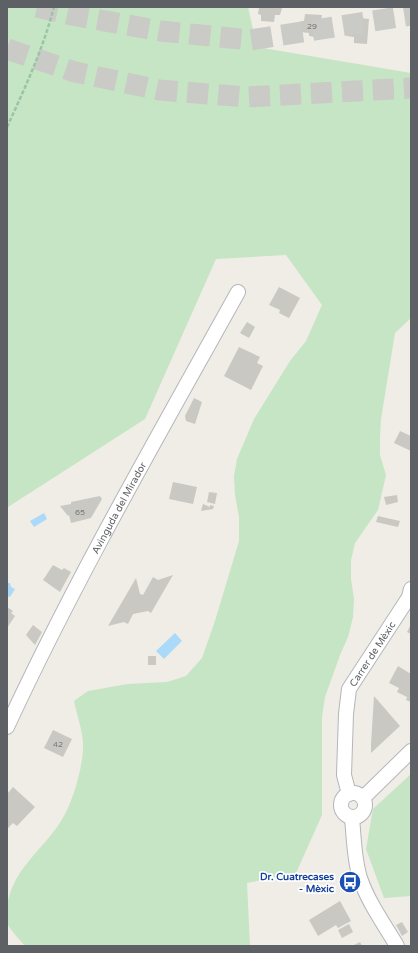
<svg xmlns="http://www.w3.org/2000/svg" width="418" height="953" font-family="'Varela Round',sans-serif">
<rect width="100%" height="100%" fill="#efede6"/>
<path fill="#c5e5c4" d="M7,7H248L257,47L411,73V318L395,333L381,419L380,437V455L386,475L378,510L355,543L351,560V579L354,599L353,617L348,637L340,655L325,697L322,717V815L296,873L247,883L250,946H25C19,939 12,932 8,925C6,921 7,916 7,913C7,871 46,849 64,816C74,798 84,763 83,743C82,729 77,715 74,701L88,691L128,684L167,682L186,676L202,658L215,621L239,541V517L235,495L234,476L237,459L254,419L290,361L306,341L322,305L286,255L216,259L145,419L8,507L7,510Z
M411,774V896L384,898L366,849L373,809Z"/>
<path fill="#aad9fa" d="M44,513L47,519L34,527L30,521Z
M8,583H10L11,587L15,589L10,597L7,596V584Z
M175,633L182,641L164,659L156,651Z"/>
<path fill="#cac8c2" d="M263,7L282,8L280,15H275L274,22L261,21V15L258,14L259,8H262Z
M305,14L322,15L321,21L324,26L323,38L309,36V33L300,32L301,21H304Z
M349,17L369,19L367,44L354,43V37L347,36Z
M279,287L300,298L289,318L279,313L280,310L269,305Z
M247,322L255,327L249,338L240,333Z
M239,347L260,357L257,363L263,366L251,390L224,376Z
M194,398L202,402L195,424L186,421L185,416Z
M400,431L411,436V451L394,443Z
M173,482L197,487L193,504L169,499Z
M209,492L217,493L215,504L207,502Z
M397,495L398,502L386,505L384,497Z
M100,496L102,499L91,518L71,523L69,515L68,516L60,506L71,504V502Z
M203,504L210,507V505L214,506L213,509L201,511Z
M378,516L400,521L398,527L376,522Z
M53,565L62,570L64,568L71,572L60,592L43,580Z
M173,575L151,613L148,611L133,614L128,624L124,622L108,626L136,578L140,594L143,595L153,577L158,580Z
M7,607L13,611L11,613L15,616L7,628Z
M411,624V634L407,632Z
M33,625L42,632L35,645L26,635Z
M148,656H156V665H148Z
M398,666L411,674V702L406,700L407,697L397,692L399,688L389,683Z
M374,696L400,726L371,753V744Z
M53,730L72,739L63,757L44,748Z
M13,787L35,807L17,826L13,823L7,829V794Z
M340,901L351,921L338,928L336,925L318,936L309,920Z
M402,922L408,932L402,936L396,925Z
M349,924L353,932L342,938L338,930Z
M360,942L362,946H352Z"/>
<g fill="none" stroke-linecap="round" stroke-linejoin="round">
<path stroke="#cacac6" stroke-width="21" stroke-dasharray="21 10" stroke-linecap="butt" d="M37,7L72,15L161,31L250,40L411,15
M7,49L75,72L159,90L247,97L411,88"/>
<g stroke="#b3b6ba" stroke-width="16">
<g id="minor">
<path id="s1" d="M7,727C76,578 158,436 238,292"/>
<circle cx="353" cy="805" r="12"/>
<path id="s2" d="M349,794L344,775L346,714L349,689L409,597L411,589"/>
<path d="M363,798L411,751"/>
<path d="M352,818C354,838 354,859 360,878C368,902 384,924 397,946"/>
</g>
</g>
<path stroke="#9cc3a7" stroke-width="2.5" stroke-dasharray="4 2" stroke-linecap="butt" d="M7,127C25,88 43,49 54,7"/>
<use href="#minor" stroke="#fff" stroke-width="14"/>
</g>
<defs>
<g id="bus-disc" transform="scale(1.15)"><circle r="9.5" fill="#1a4fb4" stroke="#fff"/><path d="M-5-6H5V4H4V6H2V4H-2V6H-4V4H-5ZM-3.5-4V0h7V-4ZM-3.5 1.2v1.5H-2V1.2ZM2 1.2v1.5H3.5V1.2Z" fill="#fff"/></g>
</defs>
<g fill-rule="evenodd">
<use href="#bus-disc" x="350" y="882"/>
</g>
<g text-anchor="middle" stroke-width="3.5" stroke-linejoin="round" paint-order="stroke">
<g font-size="8" fill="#787b7c">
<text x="312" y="29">29</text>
<text x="80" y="515">65</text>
<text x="58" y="747">42</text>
</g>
<g font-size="10" fill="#5d6165" stroke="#fff">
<text dy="4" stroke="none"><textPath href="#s1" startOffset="246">Avinguda del Mirador</textPath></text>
<text dy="4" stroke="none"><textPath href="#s2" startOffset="148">Carrer de Mèxic</textPath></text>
</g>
<g font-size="10" font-weight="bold" fill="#164399" stroke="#fff" text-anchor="end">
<text x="334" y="880">Dr. Cuatrecases<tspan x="334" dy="12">- Mèxic</tspan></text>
</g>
</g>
<rect width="418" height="953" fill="none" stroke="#5d6165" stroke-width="16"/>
</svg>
